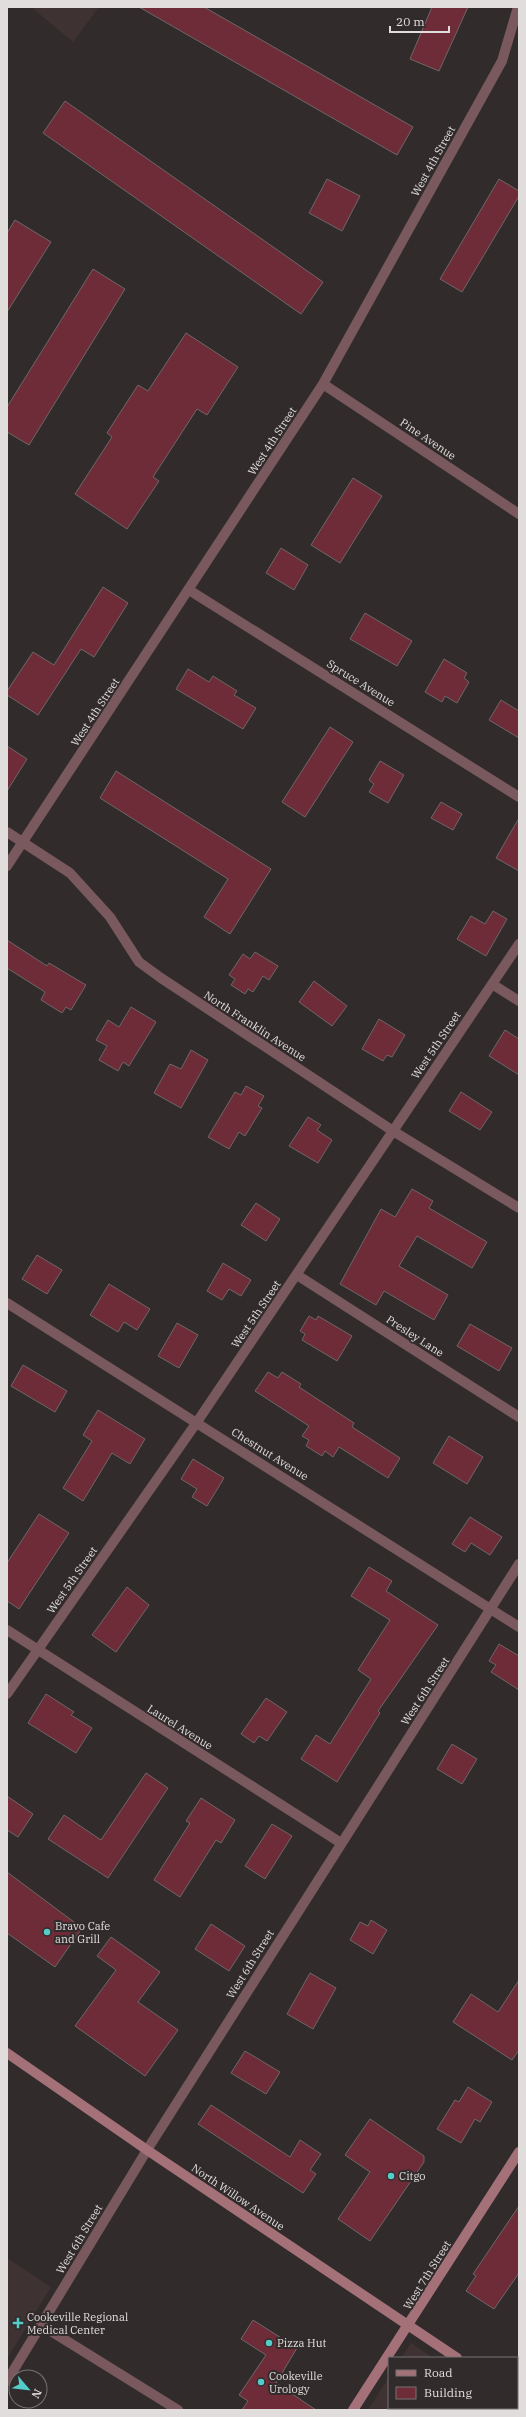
<svg xmlns="http://www.w3.org/2000/svg" width="526" height="2417" font-family="'IBM Plex Serif',serif">
<rect width="100%" height="100%" fill="#312b2c"/>
<path fill="#3f3233" d="M31,7H99L73,42Z
M7,2258L51,2287L7,2359Z
M411,2343L433,2358H401Z
M389,2377V2408H508L511,2410H368Z"/>
<path fill="#6e2c38" stroke="#6e6767" d="M139,7H204L413,127L397,155Z
M432,7H468L439,71L410,59Z
M65,101L323,282L301,314L43,133Z
M327,179L360,196L342,231L309,213Z
M499,179L519,191V196L462,292L440,279Z
M15,220L51,242L7,312V233Z
M93,269L125,289L29,445L7,432V407Z
M186,333L238,367L207,415L197,409L153,477L159,481L127,529L75,494L112,437L107,433L138,385L148,391Z
M353,478L382,496L340,563L311,545Z
M281,548L308,565L294,590L266,573Z
M103,587L128,603L94,657L81,649L38,715L7,695V691L33,652L54,665Z
M365,613L412,641L397,666L350,639Z
M444,659L467,673L464,678L469,682L457,703L445,696L442,702L425,692Z
M188,669L209,682L213,676L237,691L234,695L256,708L243,729L176,689Z
M501,700L519,711V738L489,720Z
M330,727L353,742L305,817L282,802Z
M7,746L27,759L7,791Z
M380,761L404,775L388,803L369,792L374,784L369,780Z
M116,771L271,869L230,934L204,917L228,879L100,798Z
M441,802L462,814L453,830L431,818Z
M519,818V871L496,858Z
M493,911L507,919L486,956L457,939L471,916L485,924Z
M7,940L47,966L49,963L86,985L71,1010L66,1007L62,1013L41,1000L45,992L7,968Z
M255,952L278,966L269,980L263,976L253,992L248,989L245,994L231,985L235,979L229,975L243,954L250,959Z
M314,981L347,1006L332,1026L299,1002Z
M131,1007L156,1022L129,1066L123,1062L118,1071L99,1060L107,1046L96,1040L108,1020L119,1027Z
M379,1019L405,1035L392,1057L387,1055L383,1061L362,1049Z
M505,1030L519,1039V1075L489,1056Z
M191,1050L208,1060L181,1108L154,1093L170,1064L181,1069Z
M246,1086L264,1096L258,1106L262,1108L245,1136L239,1132L229,1149L208,1137L235,1092L241,1095Z
M461,1092L492,1112L480,1130L449,1111Z
M308,1117L321,1125L317,1130L332,1140L318,1163L289,1146Z
M412,1189L433,1201L429,1208L487,1242L472,1268L417,1236L399,1266L448,1295L434,1320L384,1291L376,1305L340,1284L381,1209L395,1217Z
M256,1203L280,1219L266,1241L241,1225Z
M37,1255L62,1270L47,1294L22,1279Z
M223,1263L251,1280L241,1296L229,1289L222,1300L207,1291Z
M109,1284L150,1309L137,1330L124,1322L118,1332L90,1315Z
M309,1316L316,1320L318,1316L352,1336L337,1361L302,1340L305,1334L300,1331Z
M177,1323L198,1335L179,1368L158,1356Z
M470,1324L512,1348L499,1371L457,1346Z
M23,1365L67,1391L55,1412L11,1386Z
M268,1372L278,1378L282,1372L301,1384L299,1387L354,1423L352,1427L400,1458L388,1478L339,1447L333,1457L325,1451L322,1456L306,1446L309,1440L302,1436L309,1426L255,1391Z
M98,1410L145,1439L130,1464L112,1453L83,1501L63,1488L92,1441L83,1435Z
M449,1436L483,1457L467,1484L433,1463Z
M193,1459L224,1478L207,1506L192,1497L197,1489L181,1479Z
M39,1514L69,1533L19,1609L7,1601V1563Z
M470,1517L502,1537L490,1555L471,1543L465,1552L452,1544Z
M369,1567L392,1581L386,1591L438,1625L378,1711L380,1713L337,1782L301,1759L316,1735L330,1744L371,1679L358,1670L390,1620L351,1596Z
M127,1587L149,1605L116,1652L92,1635Z
M499,1644L519,1656V1690L491,1672L496,1665L489,1661Z
M46,1694L74,1712L71,1715L92,1728L76,1753L28,1723Z
M266,1698L287,1712L267,1741L259,1736L254,1743L241,1734Z
M452,1744L477,1759L462,1784L437,1769Z
M146,1773L168,1788L108,1878L48,1839L64,1815L101,1840Z
M7,1796L33,1814L18,1837L7,1830Z
M201,1798L235,1820L221,1843L216,1840L180,1897L154,1880L190,1823L186,1821Z
M272,1824L292,1836L265,1879L245,1866Z
M7,1872L82,1928L55,1967L7,1933Z
M371,1920L387,1930L373,1954L350,1940L360,1922L368,1926Z
M211,1924L245,1946L229,1971L195,1949Z
M111,1937L160,1972L138,2002L178,2030L145,2076L75,2026L116,1970L97,1956Z
M310,1973L336,1988L313,2029L287,2014Z
M519,1980V2050L512,2060L453,2022L471,1994L498,2012Z
M245,2051L280,2072L266,2094L231,2073Z
M468,2087L492,2102L480,2122L475,2119L461,2143L437,2129L455,2100L459,2102Z
M211,2105L290,2157L300,2140L321,2154L310,2170L316,2174L303,2193L198,2124Z
M370,2119L424,2156V2162L370,2241L338,2219L370,2172L345,2155Z
M519,2206V2273L494,2309L466,2291L476,2276L473,2274Z
M253,2320L297,2348L276,2383L316,2410H242L248,2401L239,2395L266,2355L241,2339Z"/>
<g fill="none" stroke-linecap="round" stroke-linejoin="round">
<path stroke="#79595d" stroke-width="10" d="M323,384L519,514
M189,590L519,797
M7,832L70,873L110,917L139,962L161,978L393,1131L519,1208
M7,866L323,384L502,61L518,7
M492,984L519,1001
M297,1275L519,1417
M7,1303L519,1627
M7,1630L341,1843
M7,1694L197,1422L519,944
M41,2325L178,2410
M7,2381L147,2150L519,1564"/>
<path stroke="#a37177" stroke-width="10" d="M7,2053L147,2150L457,2358
M517,2398L519,2399
M353,2410L519,2152"/>
</g>
<g fill="#54cdc8" stroke="#312b2c" stroke-width="1.5">
<circle cx="47" cy="1932" r="4"/>
<circle cx="391" cy="2176" r="4"/>
<path d="M16 2317h4v4h4v4h-4v4h-4v-4h-4v-4h4z"/>
<circle cx="269" cy="2343" r="4"/>
<circle cx="261" cy="2382" r="4"/>
</g>
<g text-anchor="middle" stroke-width="4" stroke-linejoin="round" paint-order="stroke">
<g font-size="11" fill="#e1dddd" stroke="#312b2c">
<text transform="translate(433 161) rotate(-61)" y="4">West 4th Street</text>
<text transform="translate(428 439) rotate(34)" y="4">Pine Avenue</text>
<text transform="translate(272 441) rotate(-57)" y="4">West 4th Street</text>
<text transform="translate(361 683) rotate(32)" y="4">Spruce Avenue</text>
<text transform="translate(95 712) rotate(-57)" y="4">West 4th Street</text>
<text transform="translate(255 1026) rotate(33)" y="4">North Franklin Avenue</text>
<text transform="translate(436 1045) rotate(-56)" y="4">West 5th Street</text>
<text transform="translate(256 1314) rotate(-56)" y="4">West 5th Street</text>
<text transform="translate(415 1336) rotate(33)" y="4">Presley Lane</text>
<text transform="translate(270 1454) rotate(32)" y="4">Chestnut Avenue</text>
<text transform="translate(72 1580) rotate(-55)" y="4">West 5th Street</text>
<text transform="translate(425 1691) rotate(-57)" y="4">West 6th Street</text>
<text transform="translate(180 1727) rotate(32)" y="4">Laurel Avenue</text>
<text transform="translate(250 1964) rotate(-58)" y="4">West 6th Street</text>
<text transform="translate(238 2197) rotate(34)" y="4">North Willow Avenue</text>
<text transform="translate(79 2239) rotate(-59)" y="4">West 6th Street</text>
<text transform="translate(427 2275) rotate(-58)" y="4">West 7th Street</text>
</g>
<g font-size="11" fill="#e1dddd" stroke="#312b2c" text-anchor="start">
<text x="55" y="1930">Bravo Cafe<tspan x="55" dy="13">and Grill</tspan></text>
<text x="399" y="2180">Citgo</text>
<text x="27" y="2321">Cookeville Regional<tspan x="27" dy="13">Medical Center</tspan></text>
<text x="277" y="2347">Pizza Hut</text>
<text x="269" y="2380">Cookeville<tspan x="269" dy="13">Urology</tspan></text>
</g>
</g>
<rect width="526" height="2417" fill="none" stroke="#e1dddd" stroke-width="16"/>
<rect x="388" y="2357" width="130" height="52" fill="#312b2c" stroke="#777273"/>
<rect x="396" y="2370" width="20" height="6" fill="#a37177" stroke="#777273"/>
<text x="424" y="2377" font-size="12" fill="#e1dddd">Road</text>
<rect x="396" y="2387" width="20" height="12" fill="#6e2c38" stroke="#777273"/>
<text x="424" y="2397" font-size="12" fill="#e1dddd">Building</text>
<g transform="translate(28 2389) rotate(118)"><circle r="19" fill="#312b2c" stroke="#777273"/>
<path d="M0-3L7 15L0 10L-7 15Z" fill="#54cdc8"/>
<text y="-6" font-size="11" font-weight="bold" text-anchor="middle" fill="#e1dddd">N</text>
</g>
<path d="M390 26v6h59v-6" fill="none" stroke="#e1dddd" stroke-width="2"/>
<text x="396" y="26" font-size="12" fill="#e1dddd" stroke="#312b2c" stroke-width="3" paint-order="stroke">20 m</text>
</svg>
